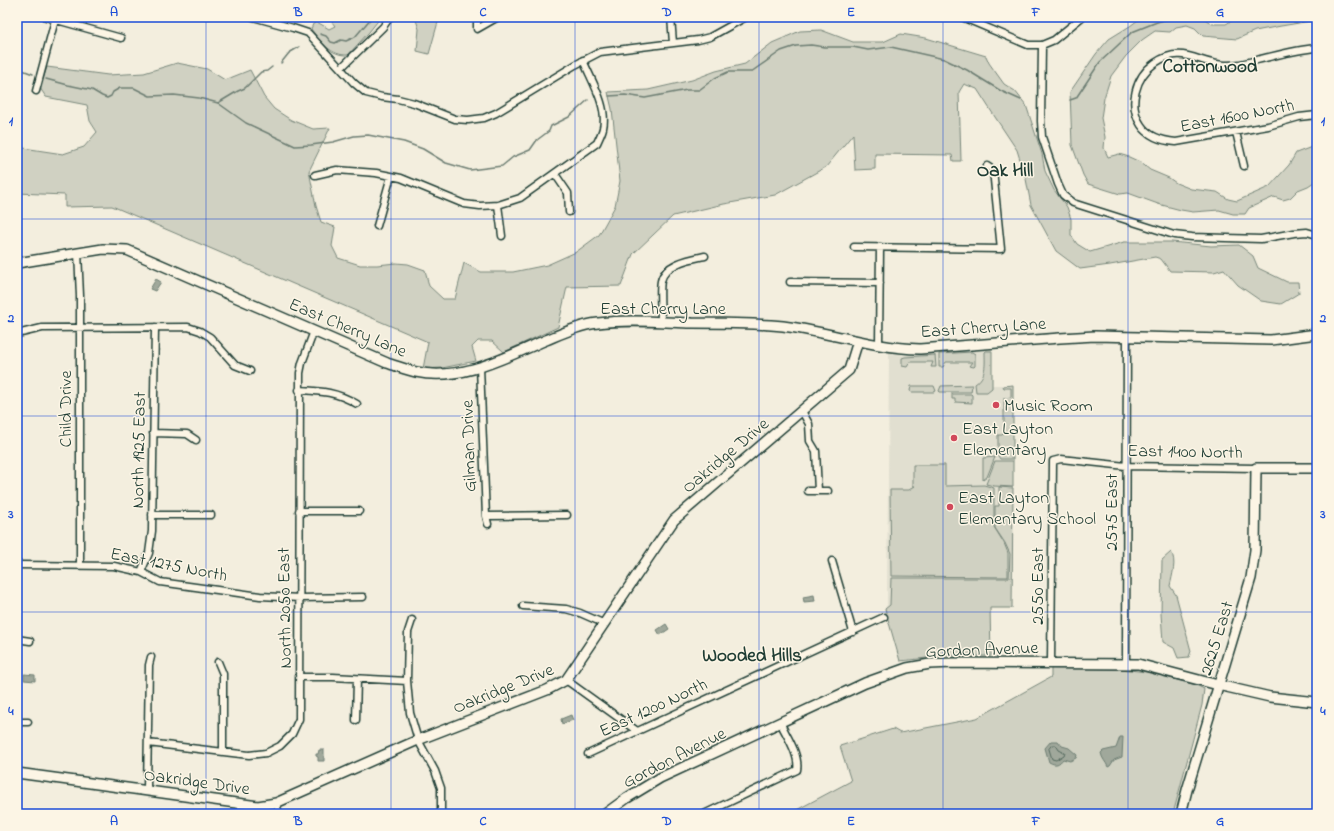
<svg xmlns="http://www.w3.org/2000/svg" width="1334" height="831" font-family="'Indie Flower',sans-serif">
<rect width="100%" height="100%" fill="#f3eede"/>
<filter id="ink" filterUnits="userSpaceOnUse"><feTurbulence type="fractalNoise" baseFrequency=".025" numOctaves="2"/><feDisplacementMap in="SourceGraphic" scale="8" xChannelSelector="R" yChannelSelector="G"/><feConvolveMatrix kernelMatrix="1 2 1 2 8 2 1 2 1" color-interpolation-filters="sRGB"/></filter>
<g filter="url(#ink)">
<path fill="#e1dfd0" d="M992,349V385H1013L1012,608H990L991,656H945L900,661L885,609L887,605L889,353L905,355Z"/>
<path fill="#d0d1c2" stroke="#78877b" d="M336,17H381L369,32L348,55C331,56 321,42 311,29L313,24L317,22L329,29L335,26L332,22Z
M415,17H438V22L429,54L417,51L419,29Z
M1142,17H1202L1212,24H1226L1231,21L1246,17H1317V20L1281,26L1255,31L1237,39L1203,36L1195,28L1187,25L1176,27L1170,32L1155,31L1142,40L1126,56L1111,76L1104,98L1101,118L1105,137L1104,148L1108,157L1119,154L1129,157L1140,162L1150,170L1169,178L1176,183L1191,189L1217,192L1228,199L1237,201L1269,187L1289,165L1296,153L1317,145V180L1308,186L1298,190L1290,198L1283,200L1274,197L1249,208L1245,214H1233L1219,210L1193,212L1181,210L1158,204L1128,193L1120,194L1088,184L1083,175L1072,145L1070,92L1096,54L1109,39L1130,26Z
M821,30L853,42H883L901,34L926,38L986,56L989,63L1004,84L1015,91L1026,105L1042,154L1045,171L1054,190L1067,207L1071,219V235L1077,244L1090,252L1124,242H1172L1211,246L1239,245L1253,256L1258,268L1287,282H1298L1299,293L1281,304L1261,301L1238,285L1224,269L1214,272L1170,271L1161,259L1155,257L1110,265L1080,269L1056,251L1031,205L1026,179L1017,150L995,117L977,89L964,84L959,92L961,161H953L952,155L875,154V169L855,170L853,134L826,167L775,195L724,204L673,216L633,254L621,286L567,287L558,327L504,352L492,341H478L472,347L476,361L442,368L423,369L428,342L112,206L65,207V195L17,193V147L63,154L84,147L97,132L90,121L87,105L46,97L40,88L47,67L108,75L144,73L177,63L207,69L225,80L250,70L264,97L274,109L291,120L313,129L330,128L309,171L316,206L321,222L335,227L332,246L338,258L360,265H377L396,263L408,264L425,270L429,286L443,299H455L464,263L481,272H513L547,265L576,252L599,235L615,206L620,181L612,109L608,92L648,90L692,80L716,71L745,64L772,43L800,31Z
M986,351H992V388L987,392H976L975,384C987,376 985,364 985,352Z
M972,352L975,354V366L974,367L969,366L972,362H946L943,367H939V354Z
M935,355L936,367H931L933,362H910L907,367L902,366V358L905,357Z
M972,385L971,392H940L939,391L941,386Z
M1013,385V459H1000L998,456V435H1002L1004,433V398L1011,397V388H1004L1003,386Z
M911,386H934L936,391L934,392H912L910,391Z
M952,394H971L972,395V403L955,402V399H952Z
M995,457L987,477L983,480V458Z
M995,461H1013V487L994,486L986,484Z
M913,465H945V486L984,485L994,488V527L1004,543L1008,553V577L891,576L890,490H909L915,486H913Z
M999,487L1013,488L1012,608H990L991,656H945L900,661L885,609L890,605L891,578H1009L1010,554L1005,543L995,528V506H999Z
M1171,552C1177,561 1172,576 1170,586L1176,595L1191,651L1189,657L1178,658L1174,648L1163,642L1161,614L1162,560Z
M1051,668L1121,669L1146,672L1196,685L1204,689L1202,705L1173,814H789L851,781L840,746L893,729L900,733L977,718L1051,677Z"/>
<path fill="#a0a89b" stroke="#6c7d72" d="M156,279L161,282L155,291L150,289Z
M814,595L815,601L804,602L803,597Z
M666,624L669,629L660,635L657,630Z
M24,674L35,675V681L24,680Z
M571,715L573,720L562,724L561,719Z
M1120,737H1123L1122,757L1114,760L1110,766L1108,767C1106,762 1102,759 1101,753L1103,751L1116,748Z
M1051,741H1058L1062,746L1069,748L1077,755L1076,758L1070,761L1063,759C1059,764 1056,766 1049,762L1045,748Z
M319,750H324V761H318V757L316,756V754H318Z"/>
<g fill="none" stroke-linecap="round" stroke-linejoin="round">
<path stroke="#53685d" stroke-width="1" d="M1052,745H1056L1059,750L1065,753L1064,755L1056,760L1052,759L1049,749Z"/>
<path stroke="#6c7d72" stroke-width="1.5" d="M320,34L326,36L331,42L335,43L341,40L346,41L355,37L372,17
M281,63L289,53L299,47
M17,68L33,74
M46,79L68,85L92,90L102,96L107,98L111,96L113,92L120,88H134L150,96L174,95L199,98L218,103L246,123L295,146L311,145L333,142L354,136L368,135L404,142L423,149L446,163L470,170L502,166L513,157L530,150L537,140L549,131L551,126L569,117L588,100
M609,96L625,95L645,98L687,90H699L715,78L728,72H751L781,51L796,46L811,45L825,47H853L868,50L891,47L944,59L967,70L1001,91L1021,100
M1070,100L1076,98L1100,62L1132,32L1157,22L1171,18
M218,103L238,91L245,88L261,72L267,71L272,67"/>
<g stroke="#1f3d34" stroke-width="9">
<path id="street" d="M46,17L121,38
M253,17L293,28L308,33L354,83L366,93L382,97L398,99L414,103L455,119L468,120L484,118L496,113L575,65L600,52L698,40L710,37L746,17
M477,17V29L498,17
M671,17L673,43
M962,17L1028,45H1042L1054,40L1082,17
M1042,45L1041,121L1042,137L1058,184L1063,195L1073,203L1174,235L1192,237L1261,239L1294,233L1307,232L1317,235
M1317,48C1301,49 1285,53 1269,57C1255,60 1240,66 1225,65C1198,64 1183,44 1155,63C1135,77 1128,105 1141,125C1149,137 1163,141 1176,142L1268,126L1299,117L1317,115
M341,68L383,27L390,17
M36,91L55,20
M1236,132L1244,166
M555,174L568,193L569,212
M315,175L337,170L376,173L401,178L464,204L480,206L498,205L520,198L597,143C599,138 602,133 603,128C608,106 591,80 583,60
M498,205L502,236
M377,226L391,176
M854,247L1001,249L993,170L987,166
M78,252L80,296V565
M790,282L880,283
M661,322C661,310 659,291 661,281C665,263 691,259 705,256
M17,334L42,328L188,327L200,331L210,337L235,365L250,371
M879,345L880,247
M480,367L486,516L488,524
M299,390C322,391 337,392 357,404
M802,411L809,424L810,441L816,451L818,491
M153,433L187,434L196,440
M808,491H828
M299,511H359
M152,515H211
M486,516L567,515
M832,561L853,632
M17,565L114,566L141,572L160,582L260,596L300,598L363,597
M141,572L149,553L152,531L155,327
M523,606L566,609L580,613L605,624
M412,620L408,632L407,681L410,713L418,740L435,771L441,788V814
M17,639L30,641
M218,662L223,674V752
M1051,663L1053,461L1061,459L1126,466L1256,468
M1126,663L1127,337
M300,677H333L407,681
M566,680L637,731
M356,720L357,679
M17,722H28
M148,743L249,755L266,753L280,746L292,734L299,719L300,373L302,363L314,331
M588,754L884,617
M147,790L149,665L151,657
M276,803L279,814
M704,814L797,770C800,755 786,735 780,722"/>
</g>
<g stroke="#1f3d34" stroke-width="12">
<path id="secondary" d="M17,263L103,249L127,250L387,363C397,366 406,370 416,372C461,382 506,357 546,340C563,333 580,325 598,323C629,319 661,322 692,323C722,323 753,323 783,326C829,332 873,348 920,349L1060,338L1095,336L1271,340L1317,334
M17,773L258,806L276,803L418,740L547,690L566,680L674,520L849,370L858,341
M605,814L627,798L660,778L865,683L907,668L930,664L953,663L1138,664L1218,685L1270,697L1317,702
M1181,814L1187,790L1251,578L1255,550L1256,468H1317"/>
</g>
<use href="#street" stroke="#fcf5e5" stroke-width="6"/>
<use href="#secondary" stroke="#fcf5e5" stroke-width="9"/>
</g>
</g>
<path fill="none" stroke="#1d4ed8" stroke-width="1" stroke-opacity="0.55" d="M206,17V814M391,17V814M575,17V814M759,17V814M943,17V814M1128,17V814M17,219H1317M17,416H1317M17,612H1317"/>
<g fill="#d1495b" stroke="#fcf5e5" stroke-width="1.5">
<circle cx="996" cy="405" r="4"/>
<circle cx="954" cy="438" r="4"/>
<circle cx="950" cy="507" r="4"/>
</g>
<g text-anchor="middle" stroke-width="3" stroke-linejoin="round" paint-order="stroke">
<g font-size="18" fill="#1f3d34" stroke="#fcf5e5">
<text transform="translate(1237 115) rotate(-11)" y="6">East 1600 North</text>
<text x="663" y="314">East Cherry Lane</text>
<text transform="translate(348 327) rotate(23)" y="6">East Cherry Lane</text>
<text transform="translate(983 327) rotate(-4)" y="6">East Cherry Lane</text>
<text transform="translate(65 409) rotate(-90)" y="6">Child Drive</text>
<text transform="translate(468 446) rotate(-92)" y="6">Gilman Drive</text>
<text transform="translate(138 450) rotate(-89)" y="6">North 1925 East</text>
<text transform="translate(1185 451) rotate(1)" y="6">East 1400 North</text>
<text transform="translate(725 455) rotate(-40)" y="6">Oakridge Drive</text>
<text transform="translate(1111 512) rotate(-90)" y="6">2575 East</text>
<text transform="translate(169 564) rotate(11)" y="6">East 1275 North</text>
<text transform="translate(1037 586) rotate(-90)" y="6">2550 East</text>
<text transform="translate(284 608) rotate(-91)" y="6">North 2050 East</text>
<text transform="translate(1216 638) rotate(-73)" y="6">2625 East</text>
<text transform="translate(982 649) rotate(-2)" y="6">Gordon Avenue</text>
<text transform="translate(503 688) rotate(-22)" y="6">Oakridge Drive</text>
<text transform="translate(653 707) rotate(-25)" y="6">East 1200 North</text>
<text transform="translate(674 757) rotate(-27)" y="6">Gordon Avenue</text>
<text transform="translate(197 781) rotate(8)" y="6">Oakridge Drive</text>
</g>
<g font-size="18" fill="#1f3d34" stroke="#fcf5e5" text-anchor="start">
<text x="1004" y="411">Music Room</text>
<text x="962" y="434">East Layton<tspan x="962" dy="21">Elementary</tspan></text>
<text x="958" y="503">East Layton<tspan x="958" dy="21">Elementary School</tspan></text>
</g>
<g font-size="19" font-weight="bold" fill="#1f3d34" stroke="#fcf5e5">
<text x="1210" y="72">Cottonwood</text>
<text x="1005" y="176">Oak Hill</text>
<text x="752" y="661">Wooded Hills</text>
</g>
</g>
<rect width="1334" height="831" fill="none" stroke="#fcf5e5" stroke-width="44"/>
<rect x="22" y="22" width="1290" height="787" fill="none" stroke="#1d4ed8" stroke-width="1.5"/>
<g font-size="13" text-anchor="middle" font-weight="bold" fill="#1d4ed8">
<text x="114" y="16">A</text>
<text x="298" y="16">B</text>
<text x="483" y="16">C</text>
<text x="667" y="16">D</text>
<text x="851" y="16">E</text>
<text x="1036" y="16">F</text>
<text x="1220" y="16">G</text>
<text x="11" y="125">1</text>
<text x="1323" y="125">1</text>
<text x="11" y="322">2</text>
<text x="1323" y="322">2</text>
<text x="11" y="518">3</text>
<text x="1323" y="518">3</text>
<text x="11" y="715">4</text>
<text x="1323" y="715">4</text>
<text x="114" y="825">A</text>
<text x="298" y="825">B</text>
<text x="483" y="825">C</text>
<text x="667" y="825">D</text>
<text x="851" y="825">E</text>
<text x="1036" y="825">F</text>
<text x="1220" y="825">G</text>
</g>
</svg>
